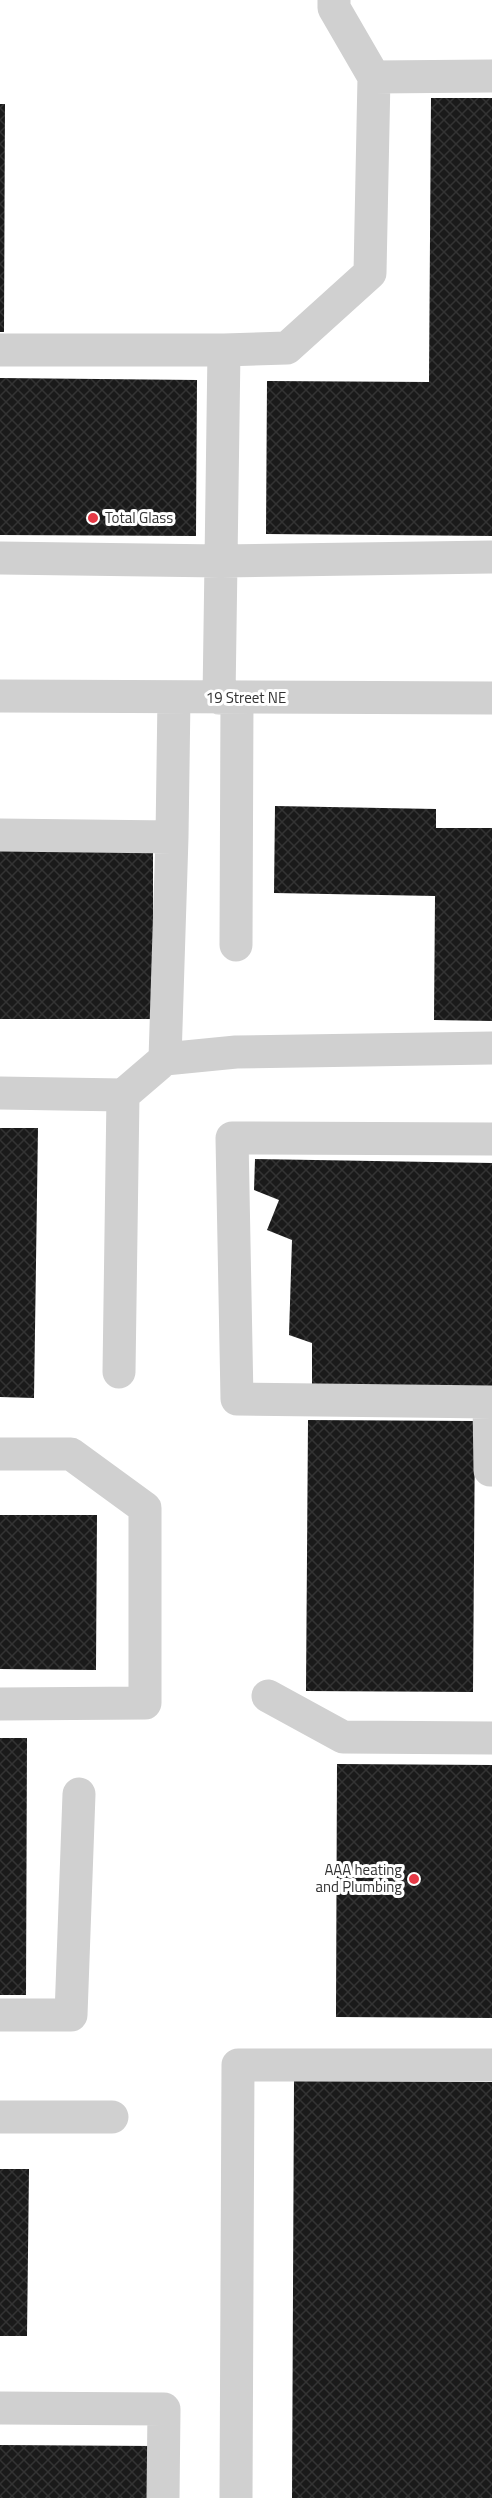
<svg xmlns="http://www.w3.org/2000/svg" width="492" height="2498" font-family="'Titillium Web',sans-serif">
<defs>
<pattern id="building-cross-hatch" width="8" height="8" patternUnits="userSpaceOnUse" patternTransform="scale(1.5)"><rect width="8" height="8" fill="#1a1a1a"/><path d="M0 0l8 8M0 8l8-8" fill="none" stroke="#333"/></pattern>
</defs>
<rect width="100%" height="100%" fill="#fff"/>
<path fill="url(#building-cross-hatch)" d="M431,98H492V536L266,534L267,381L429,382Z
M0,104H5L4,332H0Z
M0,378L197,380L196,536L0,535Z
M275,806L436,809V828H492V1021L434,1020L435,896L274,893Z
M0,850L153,851V1019H0Z
M0,1128H38L34,1398L0,1397Z
M255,1159L492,1163V1388L312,1385V1343L289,1335L292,1240L267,1230L279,1200L254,1190Z
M308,1420L475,1421L473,1692L306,1691Z
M0,1515H97L96,1670L0,1669Z
M0,1738H27L26,1995H0Z
M337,1764L492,1765V2018L336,2017Z
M294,2081L492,2082V2498H292Z
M0,2169H29L27,2336H0Z
M0,2445L153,2446V2498H0Z"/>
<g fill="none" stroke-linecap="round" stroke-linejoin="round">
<path stroke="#d0d0d0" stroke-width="33" d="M334,0V8L374,77
M0,350H224L221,561L0,558
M224,350L287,348L370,273L374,77L492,76
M0,696L492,698
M219,698L221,561L492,557
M0,835L172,837L174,697
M236,945L237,698
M165,1059L236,1052L492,1048
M0,1093L123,1095L119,1372
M123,1095L165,1059L172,837
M492,1139L232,1138L237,1399L492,1402
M489,1402L490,1470H492
M0,1454H71L145,1508V1703L0,1704
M268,1696L343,1737L492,1738
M0,2015H71L79,1794
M0,2117H112
M0,2408L164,2409L163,2498
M236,2498L238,2065H492"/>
</g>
<g fill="#e63946" stroke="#fff" stroke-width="2">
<circle cx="93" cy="518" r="6"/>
<circle cx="414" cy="1879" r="6"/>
</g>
<g text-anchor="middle" stroke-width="6" stroke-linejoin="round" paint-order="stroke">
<g font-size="15" fill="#333" stroke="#fff" text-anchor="start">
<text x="105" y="523">Total Glass</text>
<text x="402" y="1875" text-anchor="end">AAA heating<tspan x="402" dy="17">and Plumbing</tspan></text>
</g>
<g font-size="15" fill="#333" stroke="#fff">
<text x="246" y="703">19 Street NE</text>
</g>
</g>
</svg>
